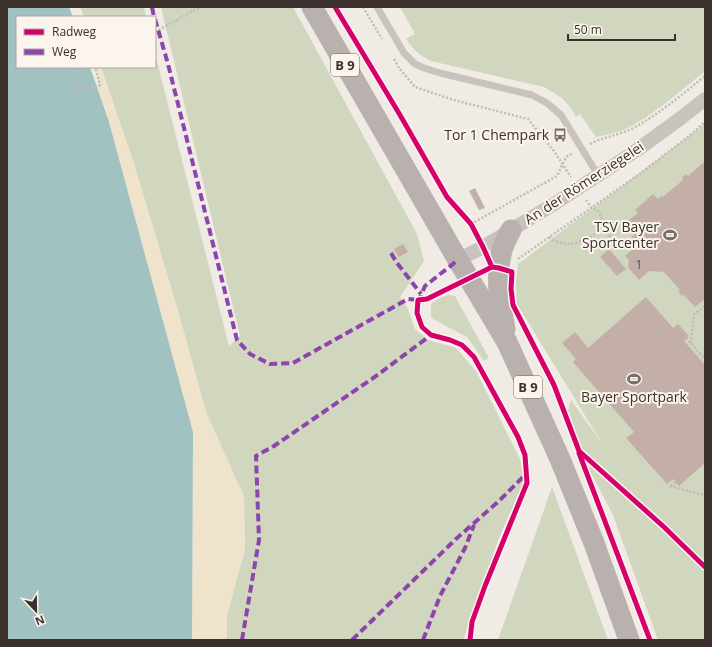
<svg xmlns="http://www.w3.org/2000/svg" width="712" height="647" font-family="'Open Sans',sans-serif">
<rect width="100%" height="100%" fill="#f0ebe5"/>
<path fill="#d1d6bf" d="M80,7H144L146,17H84Z
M161,7H293L417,234L424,261L400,297L407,307L415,329L428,340L456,348L476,371L520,459L524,482L501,533L463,640H227V615L245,549L244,497L206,412L178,311L134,164L101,67H155V53L229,346L240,336Z
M400,7H705V71C682,90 650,118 623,130C614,133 605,135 596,137L580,114L576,117L571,108L562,98L544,87L431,61C420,56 413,49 406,39L415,34Z
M705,124V640H658L613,515L588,467L568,410L571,400L603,445L517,304L516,283L518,264Z
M448,295L455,296L489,358L484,361L467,337L431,318V304L439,298Z
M552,487L608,640H498Z"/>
<path fill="#efe3cc" d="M95,67H101L134,164L178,311L206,412L244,497L245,549L227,615V640H192L193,432L109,122L97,86L100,84Z"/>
<path fill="#a1c2c1" d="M7,7H69L73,17H17V67H90L109,122L193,432L192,640H7Z"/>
<path fill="#c3afa7" d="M705,161V290L703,291L705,294V299L695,307L684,295L682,296L678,291L680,290L664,272L649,271L639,280L628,267L629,260L625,256L633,249V247L631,246L632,236H634V234L625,223L638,213L635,210L653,194L658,199L662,195L663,197L683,180L682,178L686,174L688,176Z
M475,188L485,208L479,210L469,191Z
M403,244L408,252L399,257L394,249Z
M609,249L626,269L617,276L600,257Z
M646,297L673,328L678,324L689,336L684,341L705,365V463L679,486L673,479L667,484L626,438L634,432L573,362L576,359L562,343L575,332L588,348Z"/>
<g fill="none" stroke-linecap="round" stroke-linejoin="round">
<path stroke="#c2bbb6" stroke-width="2.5" stroke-dasharray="2 2" stroke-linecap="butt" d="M363,7L382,39
M155,32L200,7
M394,59L399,68L415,87L454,100L528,119L554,151L571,177
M72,67L79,90L100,85L95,67
M590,144C605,136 621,135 635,127C660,113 683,94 705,76
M586,200L592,208L598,211L601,216L603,229L622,251
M471,224L557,176L566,157L573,153
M549,237C570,252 584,240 603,229
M518,259L641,173L688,137L705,122
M686,338L705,359
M691,343L694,315L705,306
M670,486L705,495
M671,486L676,482"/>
<path stroke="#c9c3be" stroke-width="7" d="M377,7L404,53L415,64L424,68L440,73L532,95L547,103L561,115L598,175"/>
<path stroke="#c9c3be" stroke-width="14" d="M458,260L483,247L554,204L637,150L681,118L705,99"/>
<path stroke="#b8b1ad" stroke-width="21" d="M312,7L458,260L507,342L560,459L594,543L629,640
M505,329C500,303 495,277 502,250C504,243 508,236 511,230"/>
<path stroke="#8e44ad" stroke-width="4" stroke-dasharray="8 4" stroke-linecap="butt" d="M152,7L154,17
M155,19L168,64L237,340L250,354L270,364L293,363L408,299L421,300
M391,253L397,263L421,294
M418,302L425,286L458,260
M242,640L259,540L256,456L274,446L376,376L431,335
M352,640L457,538L499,501L527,473
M423,640L440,596L465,548L474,525"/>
<g stroke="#fbf5ee" stroke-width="8">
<path id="cycleway" d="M335,7L400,115L447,197L471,224L483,247L492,267
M579,453L650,640
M470,640L472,622L485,586L527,483L525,455L518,437L474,357L462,345L450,340L431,335L422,327L417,313L418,300L427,299L492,267L499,268L512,272L511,289L513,305L554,385L579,451L664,527L705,567"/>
</g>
<use href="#cycleway" stroke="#d6006c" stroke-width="5"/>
</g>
<defs>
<g id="bus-bare" transform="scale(1.08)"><path d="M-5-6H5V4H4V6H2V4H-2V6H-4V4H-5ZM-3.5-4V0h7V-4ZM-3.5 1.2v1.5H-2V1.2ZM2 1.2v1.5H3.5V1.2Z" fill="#7a716c" stroke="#fbf5ee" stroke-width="2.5" paint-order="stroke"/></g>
<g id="stadium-bare" transform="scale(1.08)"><path d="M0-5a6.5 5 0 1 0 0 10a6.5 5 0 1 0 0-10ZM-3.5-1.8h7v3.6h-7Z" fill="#7a716c" stroke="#fbf5ee" stroke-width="2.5" paint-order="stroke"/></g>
</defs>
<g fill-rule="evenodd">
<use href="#bus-bare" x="560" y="135"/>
<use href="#stadium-bare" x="670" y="235"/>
<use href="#stadium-bare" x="634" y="379"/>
</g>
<g text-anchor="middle" stroke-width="4" stroke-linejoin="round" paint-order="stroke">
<g font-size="12" fill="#5d504a">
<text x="639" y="269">1</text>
</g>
<g fill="#fbf5ee" stroke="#756b66" stroke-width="1">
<rect x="331" y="54" width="28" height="22" rx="3"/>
<rect x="514" y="376" width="28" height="22" rx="3"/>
</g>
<g font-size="13" font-weight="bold" fill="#3b302b">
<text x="345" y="70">B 9</text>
<text x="528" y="392">B 9</text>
</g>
<g font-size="14" fill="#3b302b" stroke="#fbf5ee" text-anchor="end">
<text x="549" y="140">Tor 1 Chempark</text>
<text x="659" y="232">TSV Bayer<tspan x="659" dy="16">Sportcenter</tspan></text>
<text x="634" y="402" text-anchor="middle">Bayer Sportpark</text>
</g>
<g font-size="14" fill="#3b302b" stroke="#fbf5ee">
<text transform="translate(584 183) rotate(-33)" y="5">An der Römerziegelei</text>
</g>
</g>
<rect width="712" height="647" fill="none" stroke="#3b302b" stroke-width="16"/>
<rect x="16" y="16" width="140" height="52" fill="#fbf5ee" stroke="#aea6a0"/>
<rect x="24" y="29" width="20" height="6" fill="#d6006c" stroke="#aea6a0"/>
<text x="52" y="36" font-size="12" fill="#3b302b">Radweg</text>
<rect x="24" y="49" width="20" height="6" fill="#8e44ad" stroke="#aea6a0"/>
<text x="52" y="56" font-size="12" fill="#3b302b">Weg</text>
<g transform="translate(36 611) rotate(158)" stroke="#fbf5ee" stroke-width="3" paint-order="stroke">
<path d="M0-3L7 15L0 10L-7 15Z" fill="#3b302b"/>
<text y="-6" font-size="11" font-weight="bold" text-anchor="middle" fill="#3b302b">N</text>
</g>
<path d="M568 34v6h107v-6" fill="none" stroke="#3b302b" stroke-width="2"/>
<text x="574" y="34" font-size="12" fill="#3b302b" stroke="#fbf5ee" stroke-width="3" paint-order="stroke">50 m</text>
</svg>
